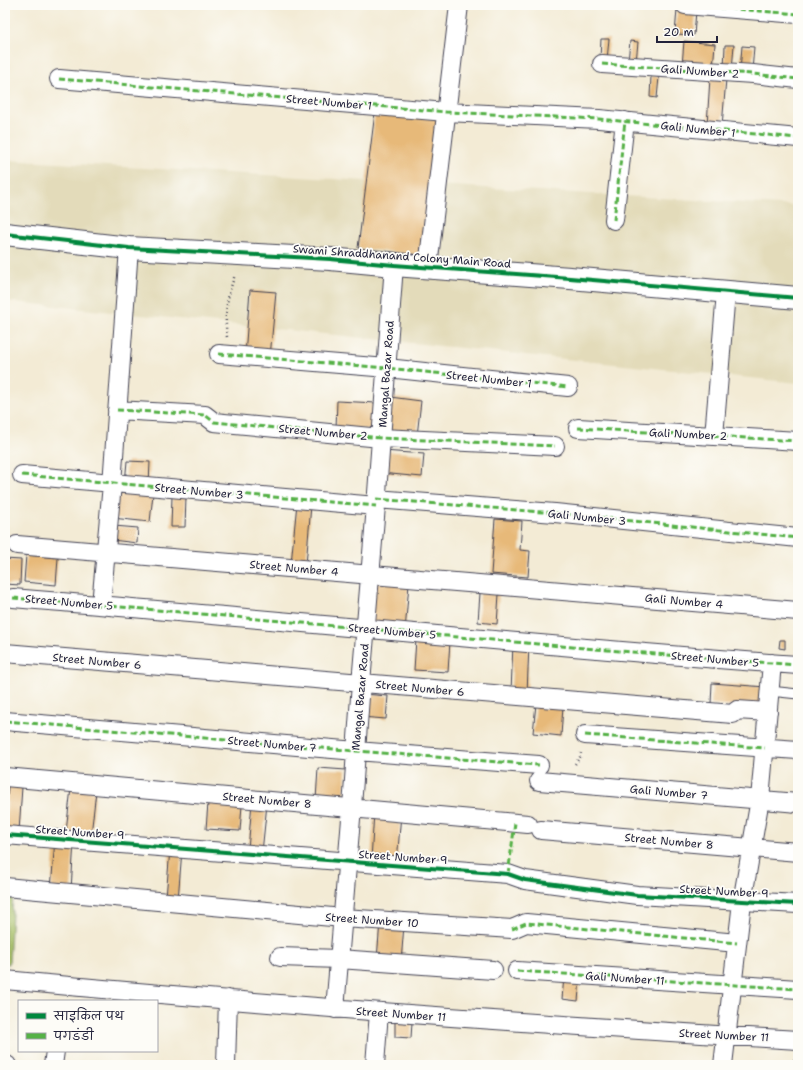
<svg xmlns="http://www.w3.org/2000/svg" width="803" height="1070" font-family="'Shantell Sans','Playpen Sans Deva',sans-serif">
<rect width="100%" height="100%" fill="#fdfcf7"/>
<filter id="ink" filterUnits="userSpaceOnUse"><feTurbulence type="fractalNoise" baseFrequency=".025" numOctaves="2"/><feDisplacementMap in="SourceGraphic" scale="8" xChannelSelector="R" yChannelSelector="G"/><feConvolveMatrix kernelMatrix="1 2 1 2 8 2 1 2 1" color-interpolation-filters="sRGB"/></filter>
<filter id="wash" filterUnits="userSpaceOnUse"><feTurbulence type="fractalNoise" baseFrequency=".012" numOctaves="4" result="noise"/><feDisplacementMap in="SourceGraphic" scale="16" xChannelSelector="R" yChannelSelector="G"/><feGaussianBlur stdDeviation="0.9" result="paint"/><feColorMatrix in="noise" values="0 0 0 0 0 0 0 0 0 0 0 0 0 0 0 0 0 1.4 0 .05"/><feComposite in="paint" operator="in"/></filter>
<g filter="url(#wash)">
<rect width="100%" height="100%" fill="#f3ebd5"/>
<path fill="#e3dbba" d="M5,160L798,206V383L5,301Z"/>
<path fill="#a4bd63" stroke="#63704f" d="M5,897L13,898L9,964H5Z"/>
<g id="blocks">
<path fill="#e7b979" d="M677,9L696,11L694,35L675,34Z
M601,39H609L607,60L600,59Z
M630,41L638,42L636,62H628Z
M684,41L715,44L713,68L682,66Z
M725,45H734L732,70L724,69Z
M742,46L754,47L752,71H740Z
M651,76L659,77L657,98L650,97Z
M710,78L726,79L722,126L707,125Z
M375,112L438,119L420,255L358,248Z
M250,290L276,292L270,357L245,355Z
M390,397L421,401L417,436L386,432Z
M337,401L376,403L374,430L336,428Z
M383,451L424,454L422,477L381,473Z
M127,461L150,462L149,484L125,483Z
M115,491L153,494L150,522L112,518Z
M172,496L186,497L185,527H171Z
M297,503L311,505L306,565L291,564Z
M495,519L522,521L520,550L530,551L528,577L491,574Z
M114,526L138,528L137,543L112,540Z
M26,555L58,558L56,585L24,582Z
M5,559L21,560L20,585L5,584Z
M373,581L409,584L405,631L370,628Z
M480,593L499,594L497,624L478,622Z
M416,639L450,641L448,672L414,670Z
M780,640H785V649L779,648Z
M513,644L529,645L527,693L511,692Z
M712,683L766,687L764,708L711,704Z
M363,694L388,696L386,719L361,717Z
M536,704L563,706L561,736L533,733Z
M318,768L346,770L344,802L316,800Z
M8,786L22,787L19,831L5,830Z
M71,788L96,791L91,835L66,832Z
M252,802L267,804L262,852L248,850Z
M208,803L242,805L240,831L206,829Z
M374,812L401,814L397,862L371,860Z
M55,839L74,841L71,890L51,889Z
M170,849L182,850L178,900L166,898Z
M380,922L404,925L401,962L377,959Z
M564,977L580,979L578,1001L562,999Z
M395,1021L412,1022L411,1038L395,1037Z"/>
</g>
</g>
<g filter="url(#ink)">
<use href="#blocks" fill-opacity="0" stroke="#414052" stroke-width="1"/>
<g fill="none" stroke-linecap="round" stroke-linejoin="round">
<g stroke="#414052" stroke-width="11">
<path id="service" d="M770,691L798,694
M798,1065V1062"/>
</g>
<g stroke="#414052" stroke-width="20">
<path id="minor" d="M685,5L798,14
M602,64L753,74L798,79
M59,79L446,112L599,119L798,138
M614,220L625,121
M428,267L459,5
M219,354L387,368L568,387
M117,410L205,415L214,422L381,438L555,446
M578,428L798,441
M714,436L726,292
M22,475L376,506
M376,499L555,513L798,538
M17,545L798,611
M13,598C275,619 536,646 798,665
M101,605L112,484L129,248
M5,653L733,714L737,710L768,712
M5,721L356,751L539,765
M585,735L798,750
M5,777L528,824
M539,781L798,803
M541,830L798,852
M5,835L508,874L525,880L637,895L798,904
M5,887L343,918L512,929L526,923L737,943
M280,957L339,959L493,970
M517,971L798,989
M5,980C269,1005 533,1024 798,1040
M335,1009L352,807L361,683L376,506L394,265
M5,1065H7
M53,1065L55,1051
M226,1065L228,999
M375,1065L379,1012
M723,1065L742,902L760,799L772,663"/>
</g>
<g stroke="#414052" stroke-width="24">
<path id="tertiary" d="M5,234L129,248L330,259L394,265L570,278L798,298"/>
</g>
<path stroke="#414052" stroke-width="2.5" stroke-dasharray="1 3" stroke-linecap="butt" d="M227,337C224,313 227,297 235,275
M575,764L580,757L581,753"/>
<use href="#service" stroke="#fff" stroke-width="9"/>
<use href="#minor" stroke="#fff" stroke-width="18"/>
<use href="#tertiary" stroke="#fff" stroke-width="22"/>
<path stroke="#55b146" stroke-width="3" stroke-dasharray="6 3" stroke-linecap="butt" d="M685,5L798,14
M602,64L753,74L798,79
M59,79L446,112L599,119L798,138
M614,220L625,121
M219,354L387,368L568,387
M117,410L205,415L214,422L381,438L555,446
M578,428L798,441
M22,475L376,506
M376,499L555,513L798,538
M13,598C275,619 536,646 798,665
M5,721L356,751L539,765
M585,735L765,748
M508,874L515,823
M512,929L526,923L737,943
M517,971L798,989
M5,1065H7"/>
<g stroke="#fdfcf7" stroke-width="6">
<path id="cycleway" d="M5,234L129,248L330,259L394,265L570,278L798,298
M5,835L508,874L525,880L637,895L798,904"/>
</g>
<use href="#cycleway" stroke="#00873e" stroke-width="4"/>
</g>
</g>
<g text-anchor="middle" stroke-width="3.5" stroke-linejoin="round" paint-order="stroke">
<g font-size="11" fill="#22223b" stroke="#fdfcf7">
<text transform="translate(700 71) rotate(4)" y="4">Gali Number 2</text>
<text transform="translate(329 102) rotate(5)" y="4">Street Number 1</text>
<text transform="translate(698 129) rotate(6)" y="4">Gali Number 1</text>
<text transform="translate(402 256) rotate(4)" y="4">Swami Shraddhanand Colony Main Road</text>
<text transform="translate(386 374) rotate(-86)" y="4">Mangal Bazar Road</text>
<text transform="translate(489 379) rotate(6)" y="4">Street Number 1</text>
<text transform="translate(323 432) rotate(5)" y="4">Street Number 2</text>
<text transform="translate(688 434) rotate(3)" y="4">Gali Number 2</text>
<text transform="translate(199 491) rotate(5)" y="4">Street Number 3</text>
<text transform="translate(587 517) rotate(6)" y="4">Gali Number 3</text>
<text transform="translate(294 568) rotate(5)" y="4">Street Number 4</text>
<text transform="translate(684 601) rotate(5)" y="4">Gali Number 4</text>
<text transform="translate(69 602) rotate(5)" y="4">Street Number 5</text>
<text transform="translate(392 631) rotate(5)" y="4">Street Number 5</text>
<text transform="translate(715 659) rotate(5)" y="4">Street Number 5</text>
<text transform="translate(97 661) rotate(5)" y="4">Street Number 6</text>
<text transform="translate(420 688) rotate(5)" y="4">Street Number 6</text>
<text transform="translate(360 697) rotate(-85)" y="4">Mangal Bazar Road</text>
<text transform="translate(272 744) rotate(5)" y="4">Street Number 7</text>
<text transform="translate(669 792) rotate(5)" y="4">Gali Number 7</text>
<text transform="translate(267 800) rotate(5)" y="4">Street Number 8</text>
<text transform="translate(80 832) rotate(4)" y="4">Street Number 9</text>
<text transform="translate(669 841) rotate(5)" y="4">Street Number 8</text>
<text transform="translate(403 857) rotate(4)" y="4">Street Number 9</text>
<text transform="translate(724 891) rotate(3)" y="4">Street Number 9</text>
<text transform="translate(372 920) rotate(4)" y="4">Street Number 10</text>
<text transform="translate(625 978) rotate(4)" y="4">Gali Number 11</text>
<text transform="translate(401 1014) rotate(4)" y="4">Street Number 11</text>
<text transform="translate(724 1035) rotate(3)" y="4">Street Number 11</text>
</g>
</g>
<rect width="803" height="1070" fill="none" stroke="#fdfcf7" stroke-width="20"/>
<rect x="18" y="1000" width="140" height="52" fill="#fdfcf7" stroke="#a5a5ac"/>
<rect x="26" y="1013" width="20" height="6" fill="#00873e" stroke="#a5a5ac"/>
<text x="54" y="1020" font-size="12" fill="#22223b">साइकिल पथ</text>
<rect x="26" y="1033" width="20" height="6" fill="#55b146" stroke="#a5a5ac"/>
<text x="54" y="1040" font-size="12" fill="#22223b">पगडंडी</text>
<path d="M657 36v6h60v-6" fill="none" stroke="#22223b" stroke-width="2"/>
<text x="663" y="36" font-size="12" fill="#22223b" stroke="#fdfcf7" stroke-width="3" paint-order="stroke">20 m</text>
</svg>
